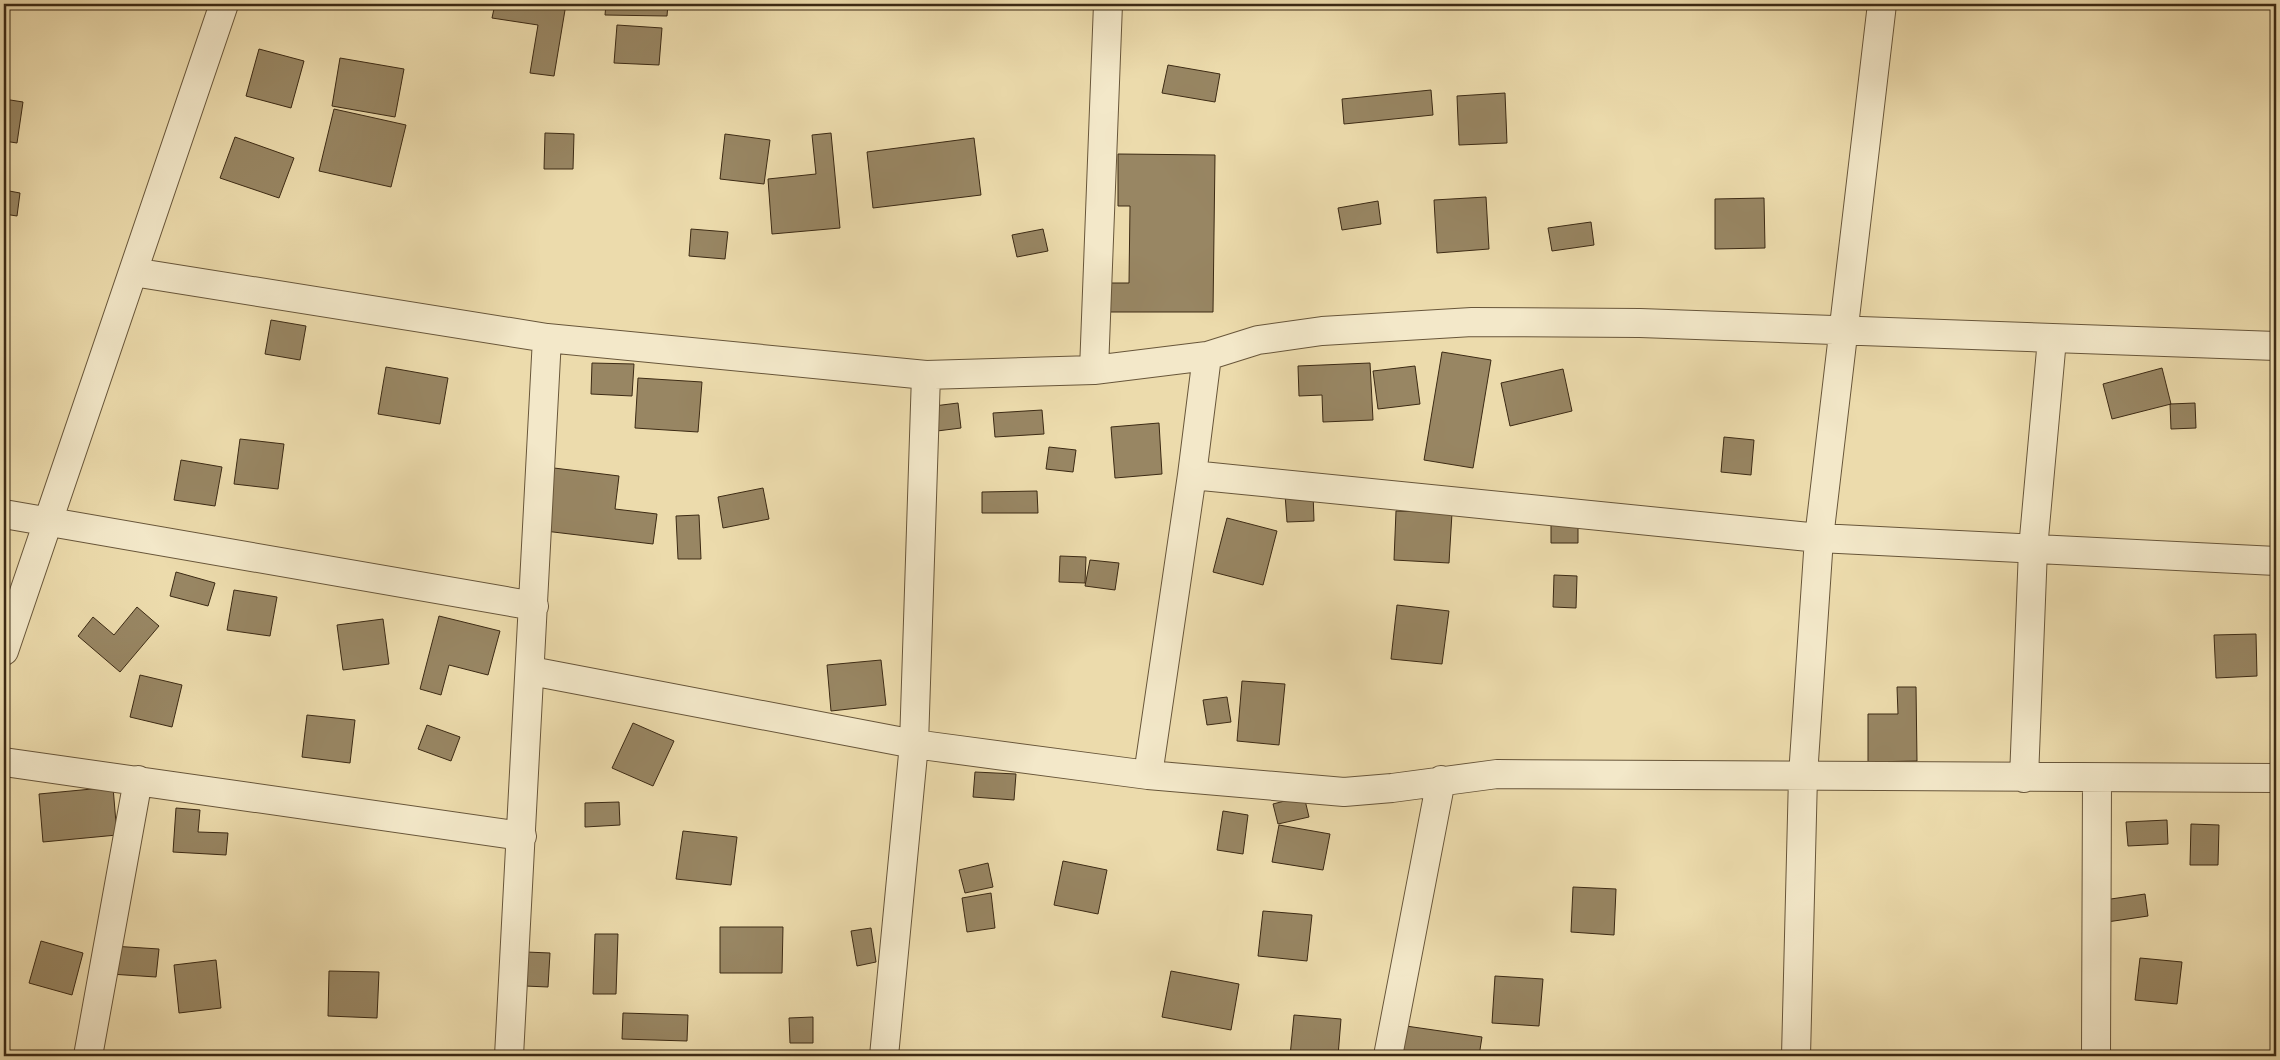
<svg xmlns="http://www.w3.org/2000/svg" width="2280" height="1060" font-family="'IM FELL French Canon',serif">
<rect width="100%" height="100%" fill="#ecdbac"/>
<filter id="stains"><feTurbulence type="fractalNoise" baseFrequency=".004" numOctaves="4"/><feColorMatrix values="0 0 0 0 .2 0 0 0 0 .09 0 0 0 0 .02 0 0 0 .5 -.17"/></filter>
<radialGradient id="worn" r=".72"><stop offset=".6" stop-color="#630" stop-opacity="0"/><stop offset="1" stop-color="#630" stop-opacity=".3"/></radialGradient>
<path fill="#988663" stroke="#3c2a14" d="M495,4H566L554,76L530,73L538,25L492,18Z
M606,4H668L667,16L605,15Z
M617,25L662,28L659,65L614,63Z
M259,49L304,61L291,108L246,96Z
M340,58L404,69L395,117L332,106Z
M1168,65L1220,74L1215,102L1162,93Z
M1431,90L1433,115L1344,124L1342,99Z
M1505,93L1507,143L1459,145L1457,96Z
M4,99L23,102L17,143L4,141Z
M334,109L406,125L391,187L319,171Z
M545,133L574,134L573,169H544Z
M831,133L840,228L772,234L768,179L816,174L812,135Z
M725,134L770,140L764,184L720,179Z
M235,137L294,158L279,198L220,178Z
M974,138L981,195L873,208L867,152Z
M1118,154L1215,155L1213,312H1106V283H1129L1130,206H1118Z
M4,190L20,193L17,216L4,214Z
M1486,197L1489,249L1437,253L1434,200Z
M1764,198L1765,248L1715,249V199Z
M1378,201L1381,224L1342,230L1338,208Z
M1591,222L1594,245L1552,251L1548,228Z
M691,229L728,232L725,259L689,256Z
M1043,229L1048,251L1017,257L1012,235Z
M271,320L306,326L300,360L265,354Z
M1442,352L1491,360L1473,468L1424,460Z
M592,363L634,364L632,396L591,394Z
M1370,363L1373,420L1323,422L1322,395L1299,396L1298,366Z
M1415,366L1420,404L1378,409L1373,371Z
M386,367L448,378L440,424L378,414Z
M2162,368L2171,404L2112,419L2103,384Z
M1563,369L1572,411L1510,426L1501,383Z
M638,378L702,382L698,432L635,428Z
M958,403L961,428L929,432L926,407Z
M2195,403L2196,428L2171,429L2170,404Z
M1042,410L1044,434L995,437L993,413Z
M1159,423L1162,474L1115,478L1111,427Z
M1724,437L1754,440L1751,475L1721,472Z
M240,439L284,444L278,489L234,484Z
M1049,447L1076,450L1073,472L1046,469Z
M181,460L222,467L215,506L174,500Z
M554,468L619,476L615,509L657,514L653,544L545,531Z
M763,488L769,519L723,528L718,497Z
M1037,491L1038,513H982V492Z
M1313,492L1314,521L1287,522L1285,494Z
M1396,511L1452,513L1449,563L1394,560Z
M699,515L701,559H678L676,516Z
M1227,518L1277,531L1263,585L1213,572Z
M1551,519H1578V543H1551Z
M1060,556L1086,557L1085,583L1059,582Z
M1090,560L1119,563L1115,590L1085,586Z
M176,572L215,583L208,606L170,596Z
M1554,575L1577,576L1576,608L1553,607Z
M234,590L277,597L270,636L227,630Z
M1397,605L1449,611L1442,664L1391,659Z
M137,607L159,626L120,672L78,636L93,617L114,635Z
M439,616L500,631L488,675L449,665L441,695L420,689Z
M383,619L389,664L343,670L337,625Z
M2256,634L2257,676L2216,678L2214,635Z
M881,660L886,705L831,711L827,665Z
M140,675L182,685L172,727L130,717Z
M1242,681L1285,684L1279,745L1237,741Z
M1897,687H1916L1917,761L1868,762V714H1898Z
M1227,697L1231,722L1207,725L1203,700Z
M307,715L355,720L350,763L302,757Z
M633,723L674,741L653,786L612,768Z
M427,725L460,737L451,761L418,749Z
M975,772L1016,774L1014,800L973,797Z
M113,787L117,835L43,842L39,794Z
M1304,796L1309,817L1278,824L1273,804Z
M619,802L620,825L585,827V803Z
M176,808L200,810L198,832L228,833L226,855L173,852Z
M1223,811L1248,815L1243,854L1217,850Z
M2167,820L2168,844L2128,846L2126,822Z
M2191,824L2219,825L2218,865H2190Z
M1279,825L1330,834L1323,870L1272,862Z
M683,831L737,837L731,885L676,879Z
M1063,861L1107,870L1098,914L1054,905Z
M988,863L993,887L965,893L959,870Z
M1573,887L1616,889L1614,935L1571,932Z
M991,893L995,928L967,932L962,898Z
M2145,894L2148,916L2107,922L2104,900Z
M1263,911L1312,915L1307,961L1258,956Z
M720,927H783L782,973H720Z
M871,928L876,962L857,966L851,931Z
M595,934H618L616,994H593Z
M41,941L83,953L72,995L29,983Z
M112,946L159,949L156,977L110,974Z
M526,952L550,953L548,987L525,986Z
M2140,958L2182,962L2177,1004L2135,1000Z
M216,960L221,1008L179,1013L174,965Z
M329,971L379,972L377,1018L328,1016Z
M1171,971L1239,984L1231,1030L1162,1017Z
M1495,976L1543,979L1539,1026L1492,1023Z
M623,1013L688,1015L687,1041L622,1039Z
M1294,1015L1341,1019L1338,1056H1290Z
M813,1017V1043H790L789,1018Z
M1406,1026L1482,1037L1479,1056H1443L1402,1050Z"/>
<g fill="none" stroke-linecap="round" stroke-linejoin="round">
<g stroke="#68563a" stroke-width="30">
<path id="minor" d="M133,272L547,338L926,375L1094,370L1207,356L1258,340L1322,331L1472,322L1640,323L2276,346
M1094,370L1108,4
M1192,475L1819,538L2276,561
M4,514L534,606
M4,651L224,4
M531,671L914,744L1148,775L1344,792L1392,788L1497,774L2276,778
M4,762L522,836
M1148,775L1192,475L1207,356
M2024,778L2033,549L2052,339
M88,1056L138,780
M509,1056L547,338
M884,1056L914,744L926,375
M1388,1056L1441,780
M1796,1056L1803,776L1819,538L1882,4
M2096,1056L2097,778"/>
</g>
<use href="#minor" stroke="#f3e8c9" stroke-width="28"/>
</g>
<rect width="2280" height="1060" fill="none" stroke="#ecdbac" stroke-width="20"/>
<rect x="5" y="5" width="2270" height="1050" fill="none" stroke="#3c2a14" stroke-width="2.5"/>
<rect x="10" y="10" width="2260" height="1040" fill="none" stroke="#3c2a14"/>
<rect width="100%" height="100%" filter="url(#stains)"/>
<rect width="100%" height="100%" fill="url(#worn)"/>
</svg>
